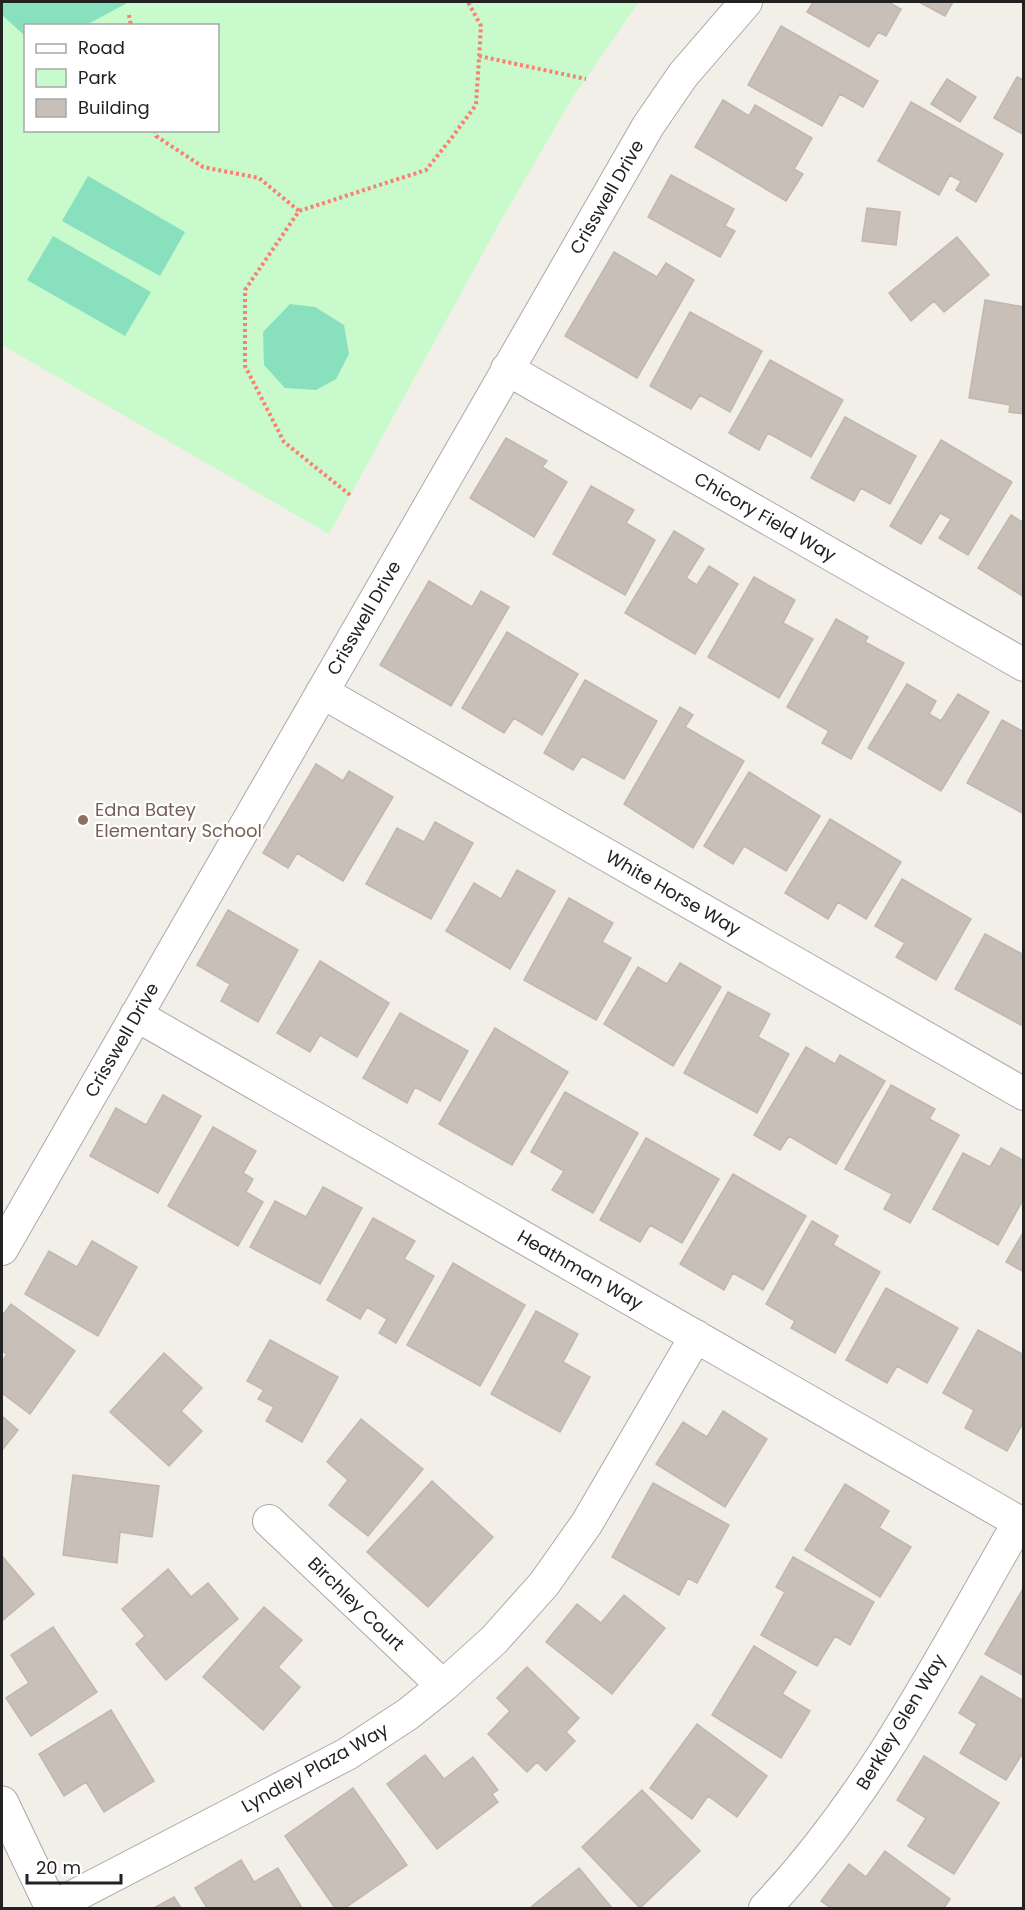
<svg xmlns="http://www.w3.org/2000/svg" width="1025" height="1910" font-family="Poppins,sans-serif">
<rect width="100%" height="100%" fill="#f2efe9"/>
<path fill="#c8facc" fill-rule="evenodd" d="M2,2H639L573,97L500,222L329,534L2,345ZM26,26H218V130H26Z"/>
<path fill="#88e0be" d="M2,2H129L86,25L26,26L25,36L2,15Z
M88,176L185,232L160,276L62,221Z
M53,236L151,292L125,336L27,280Z
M290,304L315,307L344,325L349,354L336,379L316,390L285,388L264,365L263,332Z"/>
<path fill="#c7bfb8" stroke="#c4b6ab" stroke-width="1.5" d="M813,2H888L901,9L886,36L878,32L869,47L807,12Z
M919,2H953L945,16Z
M781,26L878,81L863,107L840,94L822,126L748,85Z
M1017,77L1024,80V135L994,118Z
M947,79L976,97L960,122L931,104Z
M723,100L749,116L755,105L812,138L794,169L803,174L786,201L695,147Z
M911,102L1003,154L976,202L956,190L961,181L950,175L939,195L878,161Z
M671,175L734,209L725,226L735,231L720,257L648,217Z
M867,208L900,212L896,245L862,241Z
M957,237L989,275L944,312L934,301L911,321L889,293Z
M614,252L657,277L666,263L694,280L637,378L565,336Z
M985,300L1024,307V414L1009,412L1010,405L969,398Z
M690,312L762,351L730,412L700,395L691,409L650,386Z
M770,360L843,400L811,457L768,433L759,450L729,433Z
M845,417L916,456L890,504L861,488L854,501L811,478Z
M506,438L547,461L542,467L567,482L534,537L470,498Z
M941,440L1012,482L968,555L939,538L951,519L940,513L921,544L890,526Z
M591,486L634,510L626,523L655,540L625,595L553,554Z
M1011,515L1024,523V597L978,568Z
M674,531L704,549L686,578L697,585L709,566L738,584L695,654L625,613Z
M754,577L795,600L783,623L813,639L779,698L708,657Z
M429,581L472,607L481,591L509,607L451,706L380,665Z
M836,619L868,637L865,642L904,663L851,759L822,743L829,731L787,707Z
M507,632L578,674L542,735L514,718L504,733L462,708Z
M585,680L657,721L624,779L582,756L573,770L544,753Z
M907,684L936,701L929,714L941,721L958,694L989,712L941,791L868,748Z
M680,707L693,715L685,727L744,761L693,848L624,804Z
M1002,720L1024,732V814L967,783Z
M316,764L343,781L349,771L393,797L343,881L297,853L288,868L263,853Z
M749,772L820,816L786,871L744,846L733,864L704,846Z
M830,819L901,862L866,919L838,902L828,919L785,893Z
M435,822L473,843L431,919L366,884L397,828L424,842Z
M517,870L555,891L510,969L446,931L474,883L501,899Z
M902,879L971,919L936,980L896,957L905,943L875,926Z
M569,898L613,923L602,942L631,958L596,1020L524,980Z
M228,910L298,950L258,1022L221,1001L230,984L197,965Z
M985,934L1024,955V1021L1021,1025L955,989Z
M320,961L389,1003L357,1057L320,1035L310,1052L277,1033Z
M680,963L721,987L673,1066L604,1024L638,967L667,984Z
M728,992L770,1014L758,1037L789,1054L757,1113L684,1073Z
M400,1013L468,1051L440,1101L415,1087L407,1103L363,1078Z
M495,1028L568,1072L512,1165L439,1124Z
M806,1047L835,1064L840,1055L885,1081L836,1164L789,1136L780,1150L754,1135Z
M891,1085L935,1109L929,1119L959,1135L910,1223L884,1209L892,1194L845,1169Z
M565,1092L638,1133L593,1213L552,1190L564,1171L531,1152Z
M163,1095L201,1116L158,1193L90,1156L116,1108L146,1125Z
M213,1127L256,1151L243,1173L253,1179L246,1192L263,1202L238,1246L168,1206Z
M646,1138L719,1179L682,1243L650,1225L640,1242L600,1220Z
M1001,1148L1024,1161V1198L998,1245L933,1209L963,1153L990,1167Z
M733,1174L806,1216L763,1290L733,1273L724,1290L680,1264Z
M323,1187L362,1208L320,1284L250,1247L275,1201L306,1217Z
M373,1218L415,1241L404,1259L434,1276L396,1343L379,1333L387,1319L367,1307L360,1319L327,1300Z
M812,1221L838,1236L833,1245L880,1272L835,1353L791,1328L795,1321L766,1304Z
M1024,1231V1272L1006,1262Z
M92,1241L137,1267L98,1336L25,1294L49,1251L77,1267Z
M453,1263L525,1305L480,1386L407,1345Z
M886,1288L958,1328L927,1383L897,1366L887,1383L846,1360Z
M11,1304L75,1351L30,1414L2,1393V1362L7,1354L2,1351V1316Z
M536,1311L578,1334L563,1362L590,1377L560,1432L491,1394Z
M978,1330L1024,1355V1421L1007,1451L965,1428L974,1410L943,1393Z
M270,1340L338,1377L302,1442L266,1421L274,1407L258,1399L264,1390L247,1381Z
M164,1353L202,1388L181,1411L202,1431L169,1466L110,1412Z
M723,1411L767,1439L725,1507L656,1464L683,1422L707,1437Z
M2,1416L18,1430L2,1450Z
M361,1419L423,1469L368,1536L329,1505L348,1480L327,1462Z
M73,1475L159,1486L152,1537L120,1532L117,1563L63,1555Z
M432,1481L493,1537L428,1607L367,1552Z
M653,1483L729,1525L697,1583L688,1578L679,1595L612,1557Z
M845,1484L889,1511L879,1528L911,1547L880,1597L805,1550Z
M2,1556L34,1594L2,1621Z
M793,1557L874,1602L850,1645L835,1636L817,1666L761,1635L785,1592L776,1587Z
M168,1569L191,1597L208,1583L238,1619L166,1680L136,1644L145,1636L122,1609Z
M1024,1587V1676L985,1654Z
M624,1595L665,1628L612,1694L546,1642L577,1604L601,1623Z
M264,1607L302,1640L278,1667L300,1687L263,1730L203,1677Z
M53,1627L97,1692L31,1736L6,1698L29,1683L11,1655Z
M754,1646L796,1672L782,1694L810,1711L781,1758L712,1715Z
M527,1667L579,1718L566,1732L575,1741L546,1771L537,1762L527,1772L488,1734L510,1711L497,1698Z
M981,1676L1024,1701V1751L1006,1780L960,1753L977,1724L959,1713Z
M111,1710L154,1781L104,1812L86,1782L64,1796L39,1754Z
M697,1724L767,1776L737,1817L708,1796L692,1819L650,1788Z
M425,1755L444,1779L473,1757L498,1790L492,1794L498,1802L437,1849L387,1784Z
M924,1756L999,1803L954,1874L908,1846L926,1818L897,1800Z
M353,1788L407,1865L345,1908H335L285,1836Z
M642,1790L700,1851L640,1908L582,1847Z
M885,1851L950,1899L944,1908H831L821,1901L849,1864L866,1877Z
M241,1860L254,1882L278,1868L302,1908H207L195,1888Z
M579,1868L612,1908H530Z
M174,1897L181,1908H154Z"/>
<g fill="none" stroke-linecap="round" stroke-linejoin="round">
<g stroke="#a9a9a9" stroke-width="34">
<path id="minor" d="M507,369L1024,665
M322,692L1024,1094
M136,1015L1024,1525
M2,1249L648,126L683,75L746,2
M269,1521L443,1686
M51,1908L347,1754L408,1714L443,1686L494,1640L544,1584L587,1523L696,1336
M765,1908C872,1796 942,1655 1019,1522"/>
</g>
<g stroke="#a9a9a9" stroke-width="35">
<path id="tertiary" d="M2,1803L52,1908"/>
</g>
<path stroke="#fa8072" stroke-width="4" stroke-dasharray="3 3" stroke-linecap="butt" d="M129,15L131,26
M479,56L586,79
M155,130L156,136L203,167L259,178L299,211
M350,495L284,442L245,366V290L299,211L426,170L450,140L476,105L481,26L468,2"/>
<use href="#minor" stroke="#fff" stroke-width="32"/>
<use href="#tertiary" stroke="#fff" stroke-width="33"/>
</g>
<circle fill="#8d6e63" stroke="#fff" stroke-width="2" cx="83" cy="820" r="6"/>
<g text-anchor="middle" stroke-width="4.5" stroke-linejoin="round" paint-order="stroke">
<g font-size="18" fill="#222" stroke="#fff">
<text transform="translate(607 197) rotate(-60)" y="6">Crisswell Drive</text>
<text transform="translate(765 517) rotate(30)" y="6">Chicory Field Way</text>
<text transform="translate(364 618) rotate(-60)" y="6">Crisswell Drive</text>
<text transform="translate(673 893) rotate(30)" y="6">White Horse Way</text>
<text transform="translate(122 1040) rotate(-60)" y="6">Crisswell Drive</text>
<text transform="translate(580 1270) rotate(30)" y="6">Heathman Way</text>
<text transform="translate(356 1604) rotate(44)" y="6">Birchley Court</text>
<text transform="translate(901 1722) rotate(-59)" y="6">Berkley Glen Way</text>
<text transform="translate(315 1768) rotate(-29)" y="6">Lyndley Plaza Way</text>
</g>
<g font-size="18" fill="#785e54" stroke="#fff" text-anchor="start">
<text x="95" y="816">Edna Batey<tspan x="95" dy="21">Elementary School</tspan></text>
</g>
</g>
<rect width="1025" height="1910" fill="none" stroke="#222222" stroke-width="6"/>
<rect x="24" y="24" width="195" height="108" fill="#ffffff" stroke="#a7a7a7" stroke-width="1.5"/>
<rect x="36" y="44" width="30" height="9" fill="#ffffff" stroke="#a7a7a7" stroke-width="1.5"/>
<text x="78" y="54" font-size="18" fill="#222222">Road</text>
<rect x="36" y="69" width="30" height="18" fill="#c8facc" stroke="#a7a7a7" stroke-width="1.5"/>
<text x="78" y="84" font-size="18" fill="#222222">Park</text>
<rect x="36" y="99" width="30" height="18" fill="#c7bfb8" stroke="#a7a7a7" stroke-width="1.5"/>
<text x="78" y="114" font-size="18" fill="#222222">Building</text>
<path d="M27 1874v9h94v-9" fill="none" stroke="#222222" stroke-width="3"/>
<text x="36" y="1874" font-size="18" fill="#222222" stroke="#ffffff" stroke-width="4.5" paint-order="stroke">20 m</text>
</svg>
